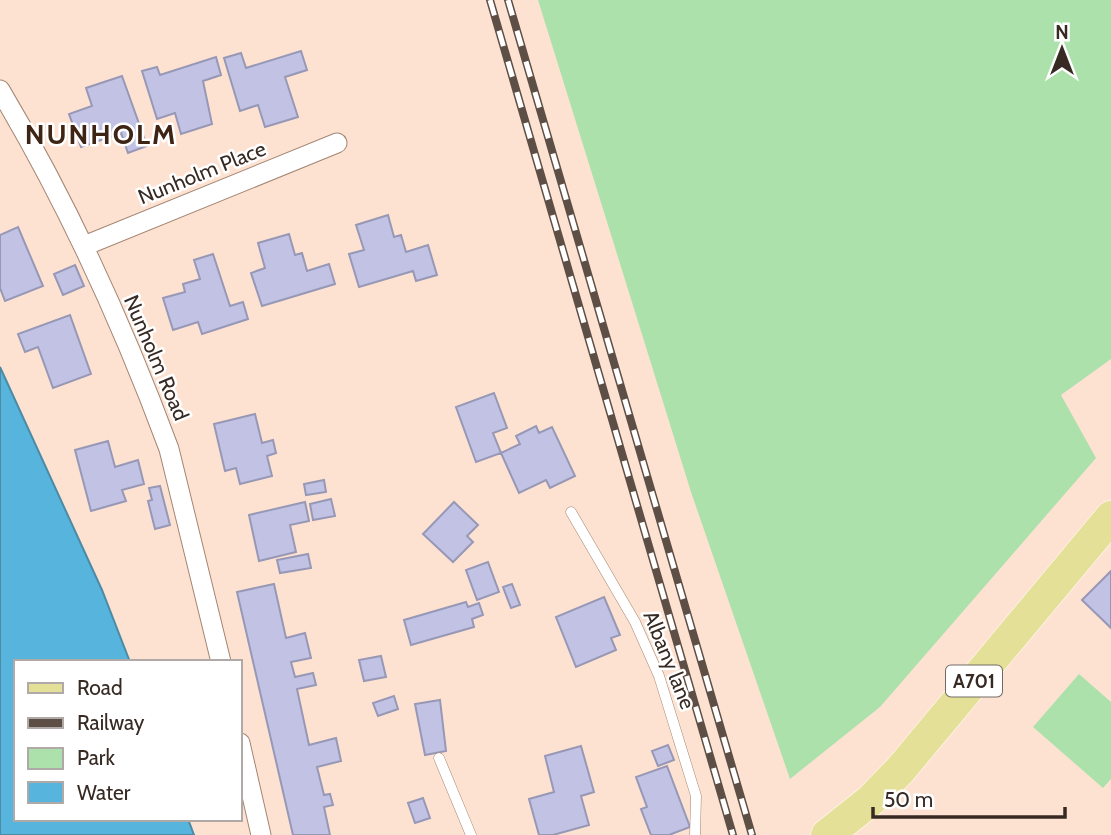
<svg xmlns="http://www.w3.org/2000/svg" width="1111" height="835" font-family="Cabin,sans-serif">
<rect width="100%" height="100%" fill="#fde2d2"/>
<path fill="#ade1ab" d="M538,0H1111V359L1061,395L1096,458L880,707L790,779L691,492Z
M1079,674L1111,702V779L1103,788L1033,727Z"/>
<path fill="#57b4dc" stroke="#4d8ba4" stroke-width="2" d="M0,367L102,590L130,662H16V819H188L194,835H0Z"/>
<path fill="#c2c3e4" stroke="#9797b6" stroke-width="2" d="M301,51L307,70L285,77L298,117L265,127L258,105L240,111L224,58L241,53L246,68Z
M216,57L221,75L203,81L212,124L181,134L175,113L157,119L142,71L157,67L160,75Z
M122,76L147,146L128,153L121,133L81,147L69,114L92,106L86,88Z
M388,215L394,237L401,235L406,252L428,245L437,275L416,281L413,271L359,287L349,254L364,250L356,225Z
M18,227L43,286L5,301L0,288V235Z
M289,234L295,255L302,253L307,271L329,264L335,284L262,306L251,273L265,268L258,243Z
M213,254L230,306L243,302L248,319L202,334L198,322L173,330L163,298L185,292L183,284L200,279L194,260Z
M75,265L84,286L63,295L54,274Z
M70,315L91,374L53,388L38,347L25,352L18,334Z
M494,393L507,428L493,433L501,453L476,462L456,407Z
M255,414L262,443L273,440L276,453L267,456L272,476L240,484L236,468L225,471L214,424Z
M536,426L539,433L552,427L575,476L550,488L546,480L519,493L501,453L520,444L516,436Z
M108,441L115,467L138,460L144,484L122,490L126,501L91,511L75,450Z
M324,480L326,492L306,495L304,484Z
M160,486L170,525L155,529L148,501L152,500L149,488Z
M331,499L335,516L313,520L310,504Z
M305,502L309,521L290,525L296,552L259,561L249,515Z
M454,502L478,525L467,536L473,542L453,562L423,534Z
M308,554L311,568L280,573L277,560Z
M488,562L499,592L477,600L466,570Z
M1111,571V628L1082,600Z
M274,584L286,638L305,633L311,658L291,662L295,677L313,673L316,685L297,689L309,745L336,738L341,761L317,767L324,795L330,794L333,805L324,807L330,835H293L237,592Z
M512,584L520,605L511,608L503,587Z
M604,597L620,635L611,638L616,650L576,667L556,617Z
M466,602L468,607L479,603L483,615L472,619L474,627L411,645L404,620Z
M381,656L386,677L364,681L359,660Z
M394,696L398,709L378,716L373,703Z
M440,700L446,751L425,755L415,704Z
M668,745L674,760L658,766L652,751Z
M581,746L594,792L581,796L589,825L553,835H539L529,799L554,792L545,756Z
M667,766L690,827L669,835H651L641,809L647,807L636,777Z
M423,798L430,818L415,823L408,803Z"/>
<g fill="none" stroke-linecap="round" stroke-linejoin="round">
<g stroke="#a48573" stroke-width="11">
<path id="lane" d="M571,512L635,622L659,676L696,796L695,835
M439,758L471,835"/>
</g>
<g stroke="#a48573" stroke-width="21">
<path id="street" d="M0,90C68,204 123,325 169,449L221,662
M84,246L337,143
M240,743L261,835"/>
</g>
<g stroke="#fff" stroke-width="33">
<path id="primary" d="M827,835L871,800L901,769L1111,517"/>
</g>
<use href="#lane" stroke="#fff" stroke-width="10"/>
<use href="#street" stroke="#fff" stroke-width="19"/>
<use href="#primary" stroke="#e5e097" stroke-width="32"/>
<g stroke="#5e4f46" stroke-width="8">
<path id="rail" d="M490,0L733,835
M508,0L752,835"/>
</g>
<use href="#rail" stroke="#fff" stroke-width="5" stroke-dasharray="16" stroke-linecap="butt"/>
</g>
<g text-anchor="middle" stroke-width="5" stroke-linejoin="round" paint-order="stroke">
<rect fill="#fff" stroke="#736a65" stroke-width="2" x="946" y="665.5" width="56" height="31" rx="5"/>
<g font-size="19" font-weight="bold" fill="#372a23">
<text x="974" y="688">A701</text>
</g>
<g font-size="21" fill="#372a23" stroke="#fff">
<text transform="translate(202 173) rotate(-22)" y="7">Nunholm Place</text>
<text transform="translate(156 358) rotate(67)" y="7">Nunholm Road</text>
<text transform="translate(669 660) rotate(68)" y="7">Albany lane</text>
</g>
<g font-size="28" font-weight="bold" letter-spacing="2" fill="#3d2414" stroke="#fff">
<text x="101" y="144">NUNHOLM</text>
</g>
</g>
<rect x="14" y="660" width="228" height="161" fill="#ffffff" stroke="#afaaa7" stroke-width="2"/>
<rect x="28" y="683" width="35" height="10" fill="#e5e097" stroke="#afaaa7" stroke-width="2"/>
<text x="77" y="695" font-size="21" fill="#372a23">Road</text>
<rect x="28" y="718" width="35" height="10" fill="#5e4f46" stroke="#afaaa7" stroke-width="2"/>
<text x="77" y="730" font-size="21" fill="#372a23">Railway</text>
<rect x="28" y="748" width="35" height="21" fill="#ade1ab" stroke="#afaaa7" stroke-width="2"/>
<text x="77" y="765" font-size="21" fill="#372a23">Park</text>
<rect x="28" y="782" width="35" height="21" fill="#57b4dc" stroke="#afaaa7" stroke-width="2"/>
<text x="77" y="800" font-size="21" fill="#372a23">Water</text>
<g transform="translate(1062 49)" stroke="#ffffff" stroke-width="5" paint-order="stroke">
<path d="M0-5L12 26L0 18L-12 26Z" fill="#372a23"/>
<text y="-10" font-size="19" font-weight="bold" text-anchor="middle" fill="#372a23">N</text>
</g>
<path d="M873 807v10h192v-10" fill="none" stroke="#372a23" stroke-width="3.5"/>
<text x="884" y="807" font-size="21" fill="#372a23" stroke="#ffffff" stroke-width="5" paint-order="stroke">50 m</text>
</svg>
